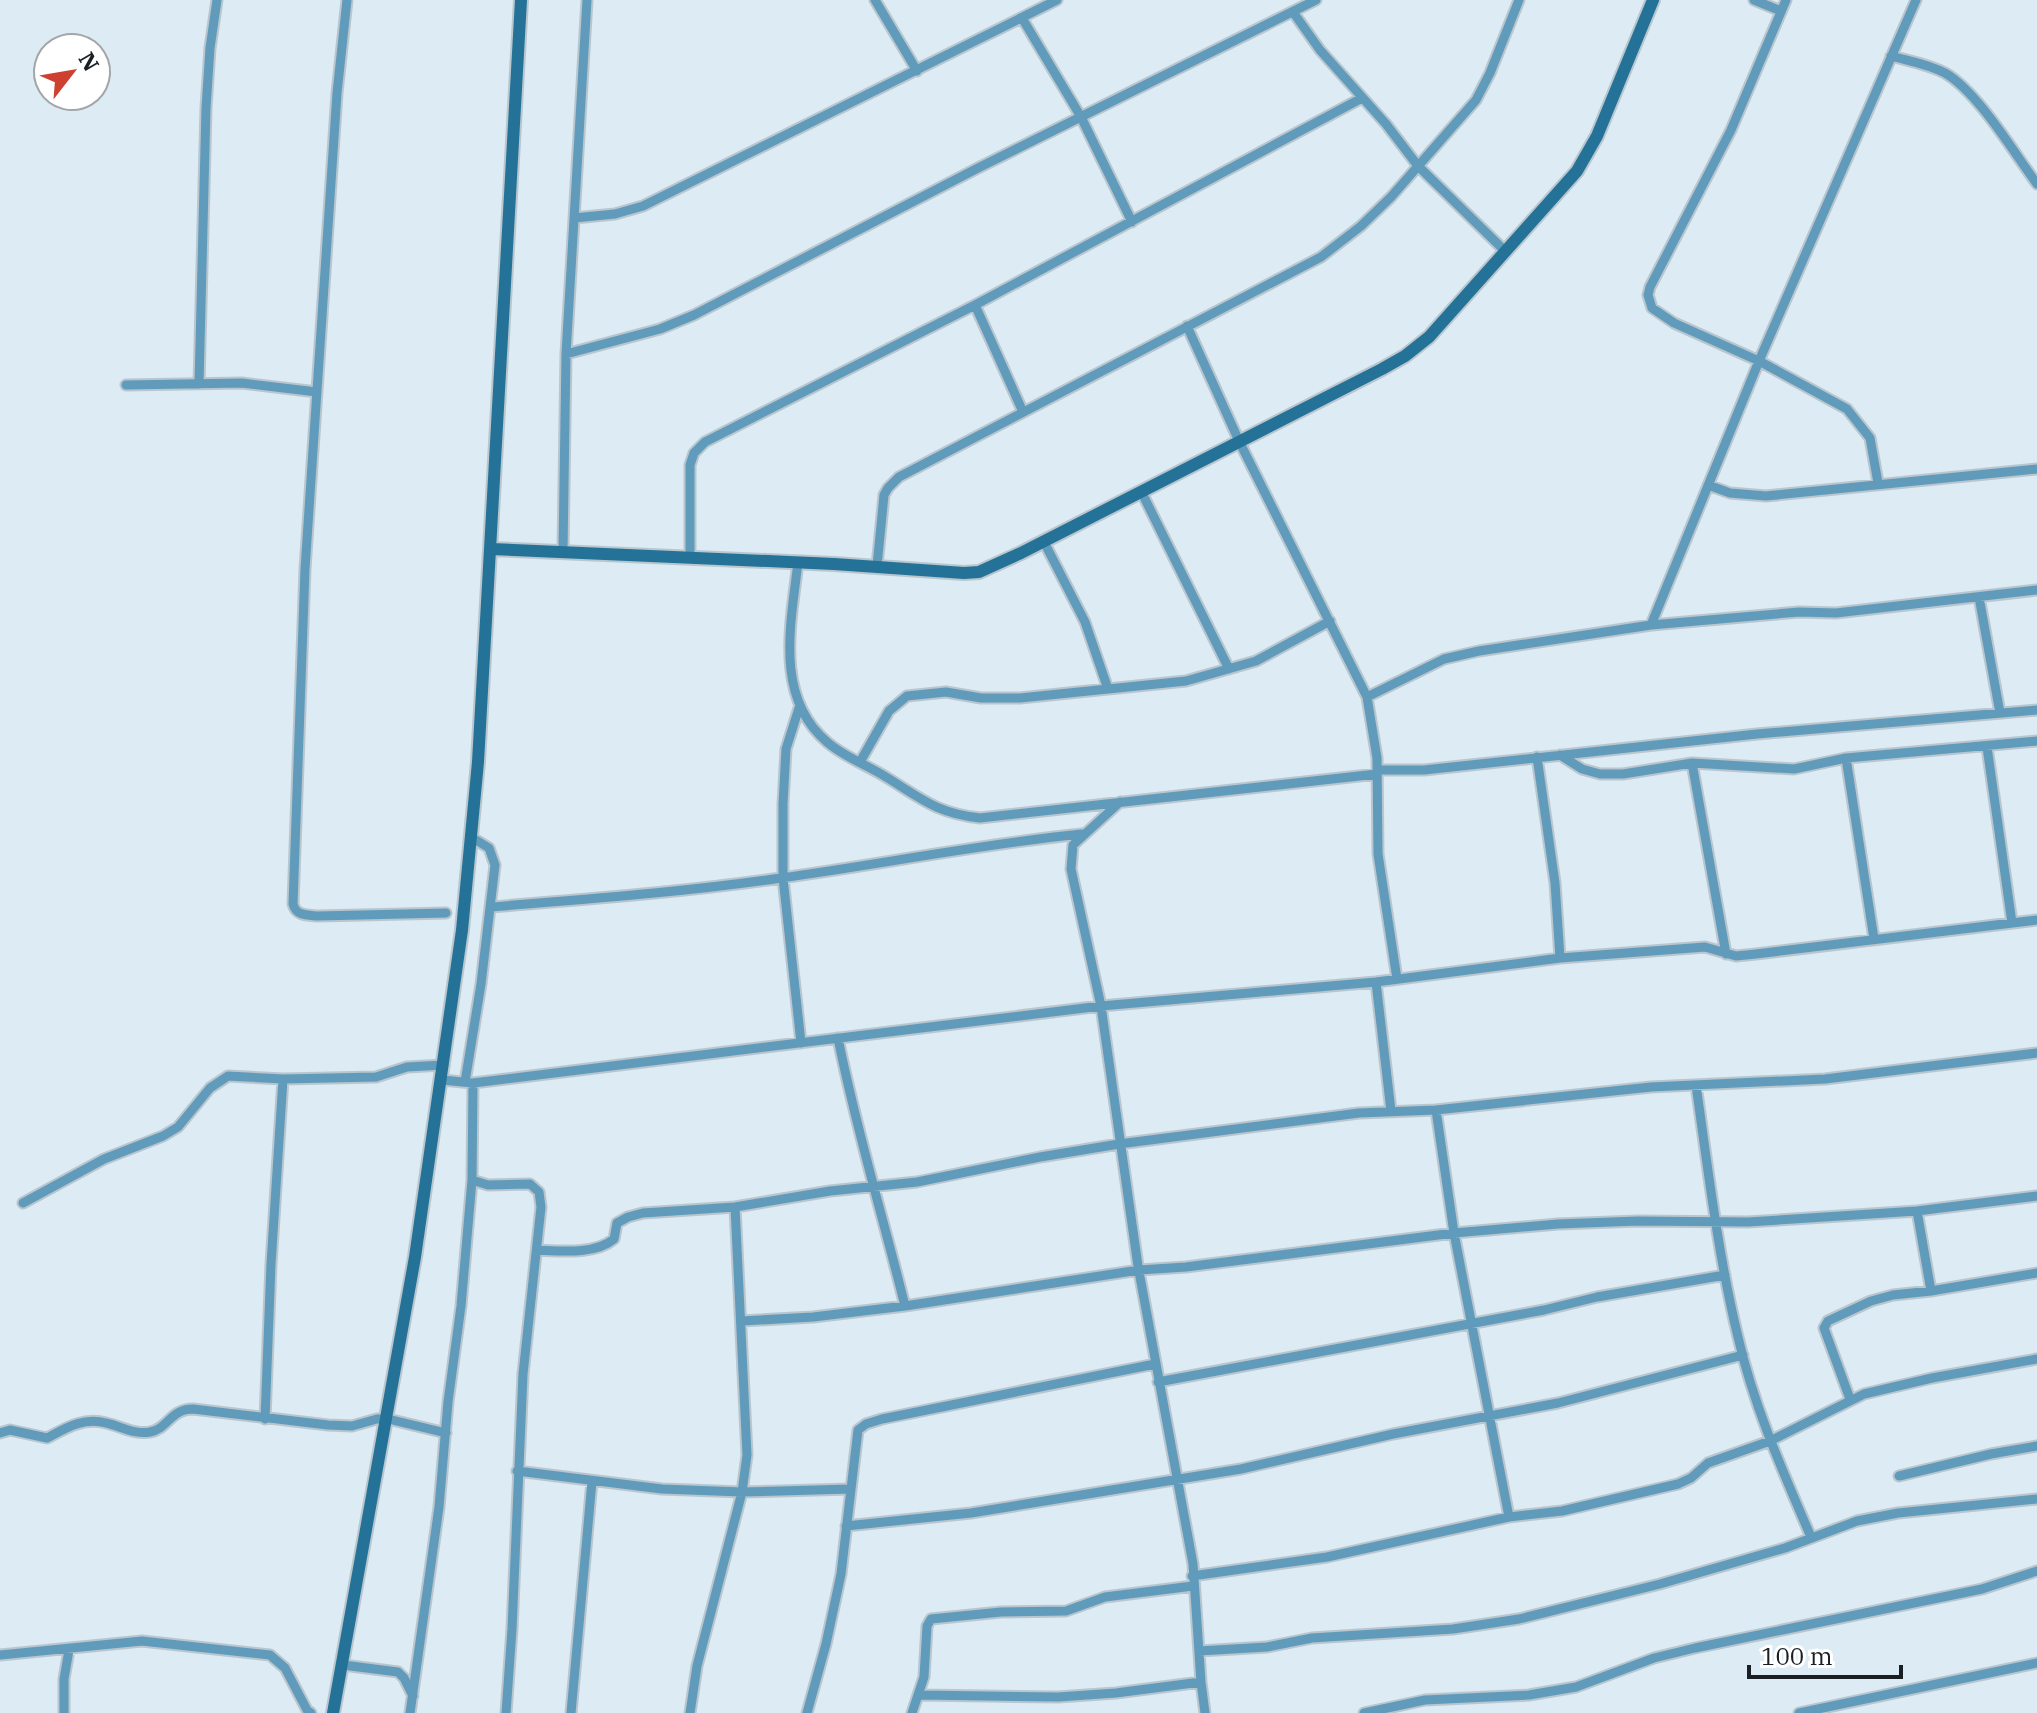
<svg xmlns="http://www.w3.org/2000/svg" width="2037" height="1713" font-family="'IBM Plex Serif',serif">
<rect width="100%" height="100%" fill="#dcebf4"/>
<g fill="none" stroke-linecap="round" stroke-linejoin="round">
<g stroke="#b9c6ce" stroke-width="13">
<path id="street" d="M347,0L337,93L305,569L293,904C296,916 307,915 318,916L446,913
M875,0L917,71
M1754,0L1781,11
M1786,0L1731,130L1650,287L1648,295L1652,308L1674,323L1759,361L1847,409L1870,438L1878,483
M1293,12L1320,50L1386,124L1418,166L1506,252
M1022,18L1081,117L1132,222
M1891,56C1909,61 1928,64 1945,73C1978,92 2014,153 2037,184
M574,218L615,214L643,206L1057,0
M975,305L1023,412
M1187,326L1239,441L1367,697L1377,758L1378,854L1397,979
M566,354L660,329L694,315L978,168L1316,0
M199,384L206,108L210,48L217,0
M126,385L242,383L317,392
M1708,485L1730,493L1766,496L2037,469
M1141,491L1229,669
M1044,542L1085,622L1108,689
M563,551L566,354L587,0
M690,558V465L694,453L705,442L975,305L1362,98
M798,562C791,623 774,697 827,742C844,757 867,765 886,777C922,799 936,813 980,818L1377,774
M877,566L884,495L888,488L899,477L1321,257L1361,226L1391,197L1476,100L1490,73L1519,0
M1979,597L2000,713
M1651,625L1759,361L1916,0
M1367,697L1444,659L1479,651L1651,625L1799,612L1836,613L2037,590
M799,708L786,749L783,804V878L801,1043
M1987,747L2012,923
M1560,755L1582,769L1600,774H1623L1692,763L1794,769L1846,758L2037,741
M1537,757L1555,883L1560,958
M1846,758L1874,939
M860,762L889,711L907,696L946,692L981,698H1020L1186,681L1256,661L1330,621
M1692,763L1726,954
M1377,770H1424L1757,734L2037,710
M1120,802L1073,845L1071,869L1101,1006L1138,1266L1193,1564L1201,1682L1205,1713
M491,907C588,899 685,892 781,878C882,864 981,844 1082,834
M1376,982L1391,1111
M838,1038C856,1129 883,1217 905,1306
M442,1080L473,1083L1101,1006L1376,982L1560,958L1705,947L1736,956L1756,954L2037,920
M465,1082L481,984L495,865L489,848L471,837
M1696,1085C1708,1169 1718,1255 1738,1337C1754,1407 1783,1472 1811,1537
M1436,1110L1454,1233L1509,1517
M472,1180L488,1185L530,1184L539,1192L541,1207L523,1374L512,1629L506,1713
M23,1203L104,1159L163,1136L178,1127L210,1088L228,1076L283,1079L376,1077L407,1067L444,1065
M1917,1211L1931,1291
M537,1250C560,1251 595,1255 614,1239L617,1223L628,1217L643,1213L735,1207L830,1191L917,1182L1040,1157L1119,1144L1359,1113L1436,1110L1651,1087L1825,1079L2037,1053
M742,1321L813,1317L905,1306L1139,1270L1186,1267L1454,1233L1558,1224L1638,1221L1748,1222L1917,1211L2037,1196
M1158,1382L1544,1310L1597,1297L1725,1275
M1850,1399L1824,1328L1828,1321L1871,1301L1893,1295L1931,1291L2037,1273
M265,1419L271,1264L283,1079
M0,1433L10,1430L47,1438C66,1428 83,1417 106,1423C120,1426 135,1435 150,1432C168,1429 170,1409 193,1409L328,1425L352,1426L377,1419H388L446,1433
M517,1471L662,1489L742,1492L851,1489
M1899,1476L1991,1454L2037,1446
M846,1526L971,1513L1241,1469L1393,1434L1558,1403L1743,1355
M1192,1576L1327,1557L1509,1517L1562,1511L1678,1484L1691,1478L1708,1463L1770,1441L1864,1394L1932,1378L2037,1359
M1199,1651L1267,1647L1312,1638L1453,1629L1519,1619L1660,1584L1785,1548L1857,1521L1898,1513L2037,1499
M0,1655L142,1641L270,1655L285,1668L307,1710L311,1713
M343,1665L398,1672L404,1678L413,1696
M920,1695L1058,1697L1116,1693L1201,1682
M64,1713V1679L69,1650
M410,1713L439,1507L448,1402L461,1306L472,1180L473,1083
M571,1713L592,1481
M690,1713L697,1666L742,1492L747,1455L735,1207
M807,1713L826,1644L841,1574L858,1430L866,1424L882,1419L1155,1364
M912,1713L924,1677L927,1626L931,1619L1001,1612L1066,1611L1105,1597L1193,1586
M1364,1713L1425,1700L1529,1695L1576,1687L1654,1658L1695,1648L1982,1589L2037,1571
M1799,1713L2037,1663"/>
</g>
<g stroke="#b9c6ce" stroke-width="16">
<path id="secondary" d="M491,549L834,564L964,573L979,572L1021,553L1382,369L1405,356L1429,337L1577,171L1597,136L1653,0
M333,1713L415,1257L462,930L478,762L521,0"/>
</g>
<use href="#street" stroke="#609bbb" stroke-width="9"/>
<use href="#secondary" stroke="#247297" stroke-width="12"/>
</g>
<g transform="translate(72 72) rotate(59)"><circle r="38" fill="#ffffff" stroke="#a3a5a7" stroke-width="2"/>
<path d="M0-6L14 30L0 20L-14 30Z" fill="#ce4130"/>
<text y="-12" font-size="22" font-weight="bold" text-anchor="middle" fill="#191f22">N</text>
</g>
<path d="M1749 1665v12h152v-12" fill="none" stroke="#191f22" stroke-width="4"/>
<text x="1761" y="1665" font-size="24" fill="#191f22" stroke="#ffffff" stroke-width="6" paint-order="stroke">100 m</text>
</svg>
